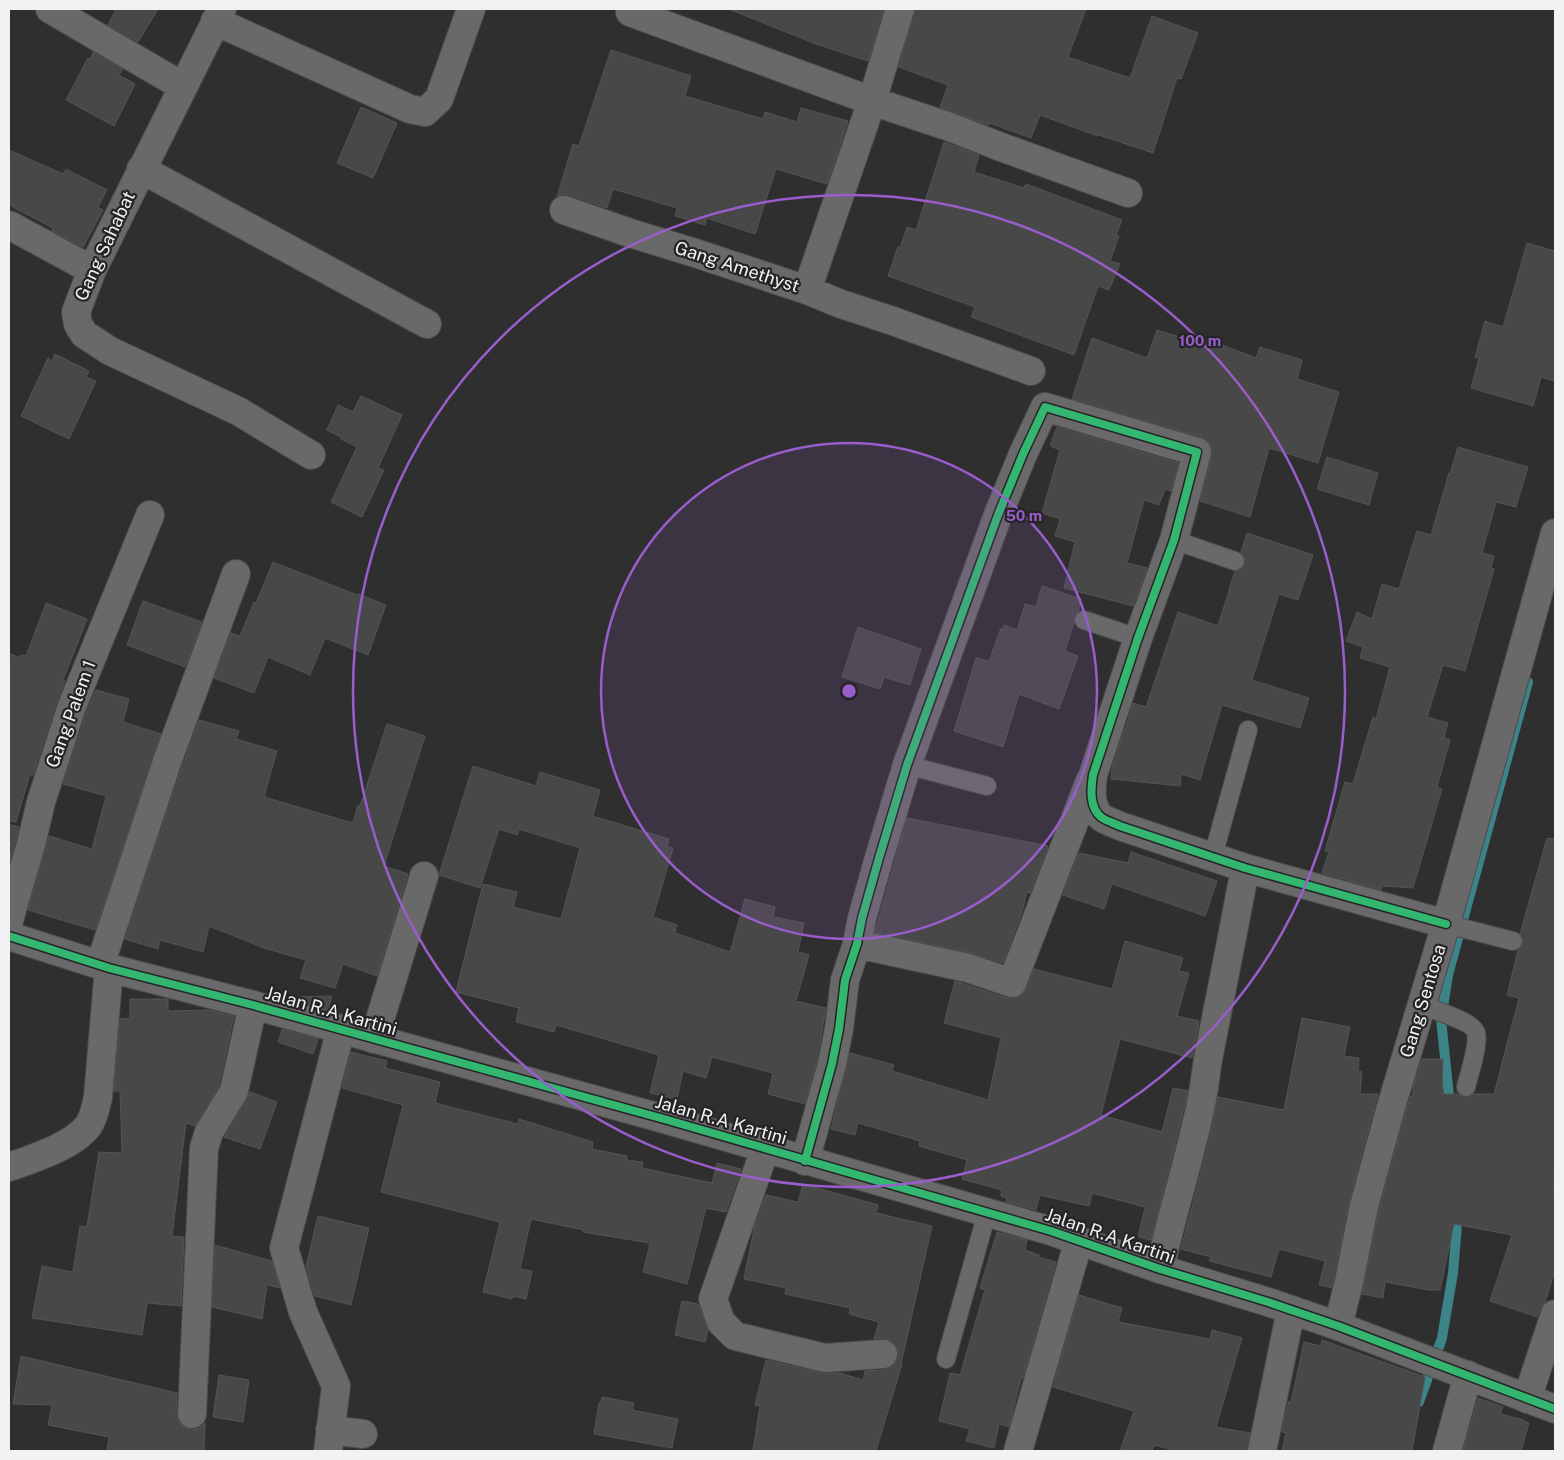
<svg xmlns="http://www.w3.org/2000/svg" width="1564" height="1460" font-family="'Public Sans',sans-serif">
<rect width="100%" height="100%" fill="#2f2f2f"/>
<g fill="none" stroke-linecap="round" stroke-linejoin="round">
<path stroke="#3c8488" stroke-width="10" d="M1450,1106L1441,1019L1448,975L1528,682
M1419,1402L1442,1338L1453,1273L1458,1212"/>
</g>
<path fill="#484848" stroke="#545454" d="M116,9H158L138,42L108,25Z
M731,9H884L868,61L816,44L731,10Z
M915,9H1086L1068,57L1130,78L1152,16L1198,33L1181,79L1177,78L1153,153L1099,135L1098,136L1040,115L1031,138L989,123L988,125L940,107L948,85L899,67Z
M611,50L691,76L685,96L763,119L765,112L797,122L801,108L848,121L827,184L776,169L755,234L707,218L705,225L675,216L677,208L613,189L607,208L569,195H562L557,197L573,144L579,146Z
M93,52L123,69L119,75L135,84L114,126L66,100L88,58L90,60Z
M361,107L397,123L373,178L337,163Z
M944,142L979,155L974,172L1024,188L1026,184L1122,220L1116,235L1119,236L1110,261L1120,264L1109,290L1098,286L1074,355L971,317L975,307L888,276L898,247L900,248L907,227L916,230Z
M9,150L63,174L66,169L107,190L98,207L103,210L83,247L52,231L53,228L9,205Z
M1527,243L1555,251V381L1541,377L1533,406L1471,388L1479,358L1475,357L1485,321L1503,327Z
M1157,330L1202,344L1204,338L1256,358L1260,347L1302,360L1297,379L1339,392L1318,463L1269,448L1250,517L1200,501L1212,455V448L1208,441L1201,437L1072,399L1092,338L1147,358Z
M55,354L89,371L86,377L96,381L69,439L21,416L48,358L52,361Z
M361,396L402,415L378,468L384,470L362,517L331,502L357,447L341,439V437L327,430L338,405L353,412Z
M1057,427L1178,463L1171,491L1165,489L1159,505L1144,500L1127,563L1147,568L1133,606L1064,588L1075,542L1055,536L1060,519L1042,513L1060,450L1050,446Z
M1458,447L1528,467L1516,507L1496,502L1482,553L1494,556L1491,568L1494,569L1465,671L1443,665L1427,717L1448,723L1444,738L1450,740L1437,787L1442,789L1413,888L1382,886L1381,890L1322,873L1329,852L1325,851L1345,782L1353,784L1373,717L1376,719L1390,667L1360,658L1363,647L1346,641L1357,612L1372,619L1382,584L1399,589L1417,531L1431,535L1449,473L1450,474Z
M1327,457L1378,473L1369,505L1317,489Z
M1247,533L1313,555L1298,600L1279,594L1252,680L1309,698L1300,728L1222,705L1200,780L1181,774L1180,786L1111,779L1112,768L1124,730H1125L1133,703L1146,707L1178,612L1218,626L1235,571L1242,569L1245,564V559L1241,552Z
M273,562L357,595L358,594L386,605L368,655L325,638L310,675L268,657L254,693L214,678L231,633L240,636L254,602L256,603Z
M1042,586L1081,599L1078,612L1074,617V623L1065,651L1078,656L1059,709L1019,694L1003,747L954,731L976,658L989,661L1001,628L1003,629L1004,625L1017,630L1025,604L1036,607Z
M143,601L202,622L185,667L127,645Z
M46,603L87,619L63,680L65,681L57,701L33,775L30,774L16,822L9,821V653L20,658L21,655L26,656Z
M858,627L921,649L910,685L884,677L880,689L842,677Z
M96,690L129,699L123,722L161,734L95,930L28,910L49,836L92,849L106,796L63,784L87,711Z
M199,720L239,731L236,739L277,751L264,797L353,823L358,805L360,806L387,724L425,736L384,866L408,874L377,976L343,964L335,988L300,978L306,960L264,948L209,926L203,952L160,940L158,949L125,939L183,764Z
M473,766L536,786L540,772L600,790L593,816L669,839L667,846L673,848L653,917L677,925L675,933L730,952L745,899L775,907L773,917L804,923L798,952L809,955L796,1001L826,1008L817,1060L805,1104L768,1094L773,1073L712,1057L706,1078L683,1071L677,1099L650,1093L659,1055L556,1025L554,1032L516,1022L519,1008L456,992L483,884L517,892L513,907L561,919L580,848L519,829L517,835L499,829L480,888L439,875Z
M907,818L1048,846L1030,893L1027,892L1022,912L1003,963L971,953L875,932Z
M9,824L19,827L9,865Z
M1547,838L1555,839V1162L1553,1196H1555V1271L1545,1302L1540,1309L1537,1317L1490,1301L1512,1235L1454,1224L1440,1290H1429L1385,1282L1383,1298L1362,1294L1379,1210L1406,1111L1411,1096H1413V1087L1422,1059H1443L1442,1094H1458L1463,1097H1468L1474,1094H1494L1519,998L1507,995L1518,950L1523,944V939L1520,934Z
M1131,852L1217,881L1205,916L1112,884L1104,909L1063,895L1079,853L1128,863Z
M1125,941L1183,958L1179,971L1189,973L1177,1016L1199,1021L1192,1058L1120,1039L1101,1115L1162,1132L1173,1088L1188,1091L1177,1138L1151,1240L1138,1237L1145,1207L1092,1193L1089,1206L1040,1195L1036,1210L1006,1202L1007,1198L1001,1196L1002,1190L962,1179L967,1160L919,1146L920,1141L858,1123L855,1135L831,1129L850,1053L894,1065L892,1071L988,1100L1001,1038L944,1023L955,981L1007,998H1014L1022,995L1026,989L1034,969L1112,989Z
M332,996L328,1010L293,1000L294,997Z
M130,999H168V1011L208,1010L234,1016L219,1085L195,1126L186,1123L172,1236L184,1237L181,1306L147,1303L142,1335L32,1318L42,1266L73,1272L80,1226L87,1227L99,1152L122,1153L120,1091H114L120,1019L130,1018Z
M1302,1018L1350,1027L1344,1056L1359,1058L1358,1071L1362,1072L1360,1094H1378L1349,1202L1332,1288L1319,1285L1325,1261L1279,1249L1271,1277L1209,1261L1211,1257L1181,1249L1208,1145L1218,1097L1284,1110Z
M282,1029L318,1039L313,1054L278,1042Z
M351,1052L387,1061L385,1068L440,1082L435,1103L518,1124L519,1119L593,1142L592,1149L627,1156V1160L643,1162L642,1168L712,1183L717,1163L741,1169L726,1212L706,1208L687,1284L643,1272L650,1243L583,1232L584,1230L531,1219L520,1269L532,1271L526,1299L513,1296L512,1299L483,1292L500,1222L381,1192L403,1105L342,1088Z
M250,1092L277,1102L260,1149L224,1137L247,1099Z
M803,1184L878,1205L876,1213L932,1226L901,1364H902L876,1451H753L760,1406L755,1405L766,1360L821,1373H840L863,1380L865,1371L884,1370L892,1367L897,1361L899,1353L896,1346L890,1340L882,1338L874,1339L879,1322L849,1314L850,1308L785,1294L786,1288L744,1279L755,1224L766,1195L798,1202Z
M318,1216L369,1228L351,1305L315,1296L306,1267Z
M997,1232L1027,1240L1025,1250L1039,1255V1257L1056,1262L1023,1378H1021L1009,1427L999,1424L994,1448L966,1441L970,1429L939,1421L950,1373L960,1375L985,1290L980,1288Z
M215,1245L272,1261L280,1288L267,1285L262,1319L212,1307Z
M1079,1295L1122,1308L1118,1322L1210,1339L1212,1330L1242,1338L1216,1427L1250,1433L1247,1451H1178L1154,1445L1152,1451H1120L1134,1411L1053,1387Z
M682,1301L698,1304L708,1329L705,1342L675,1335Z
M1322,1340L1425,1377L1412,1451H1282L1286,1433L1282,1432L1284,1420L1289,1401L1291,1402L1304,1342L1321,1346Z
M21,1356L177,1393L176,1414L178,1421L183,1427L192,1430L200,1428L205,1423L204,1451H107L109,1437L48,1425L52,1405L13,1404Z
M219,1375L249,1380L243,1422L213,1417Z
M602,1397L634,1403L632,1410L678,1419L672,1448L594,1434L599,1403H601Z
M1478,1398L1503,1407L1500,1414L1524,1420V1421L1529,1423L1521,1451H1463Z"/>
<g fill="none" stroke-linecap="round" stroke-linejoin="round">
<g stroke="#4c4b4c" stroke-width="20">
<path id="service" d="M1174,540L1235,561
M1084,620L1138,638
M907,765L987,786
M1213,856L1248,730
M1446,924L1513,941
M1421,1005C1433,1010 1473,1021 1476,1033C1479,1044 1469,1075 1466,1087
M946,1359L987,1213"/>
</g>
<g stroke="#4c4b4c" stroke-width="30">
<path id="minor" d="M50,9L182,86
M222,9L92,270L76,312L78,324L84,334L110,351L238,411L311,455
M630,12L872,101L950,127L1001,147L1128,193
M215,21L410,109L425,112L439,99L471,9
M141,169L427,324
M564,210L630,233L695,253L807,290L841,304L893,321L1031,371
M9,225L92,270
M807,290L872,101L900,9
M9,920L31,844L41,802L72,706L150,515
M857,944L968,968L1012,983L1090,781
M100,965L168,759L236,574
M374,1039L424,876
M765,1149L713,1299L721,1322L735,1336L825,1358L883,1354
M805,1161L832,1064L839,1029L845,980L857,944L862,918L879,858L907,765L998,515L1023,454L1045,407L1197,452L1174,540L1138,638L1093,775C1091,789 1089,807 1101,817C1106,821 1114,823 1120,826L1245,868L1446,924
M9,1167C32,1159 73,1146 88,1126C94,1118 96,1106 98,1097L109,968
M1160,1269C1172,1212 1191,1156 1202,1099C1205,1084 1206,1069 1209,1054C1221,992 1234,930 1245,868
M1338,1326L1349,1282L1364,1206L1391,1107L1446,924L1555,533
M1527,1399L1555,1314
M192,1414L204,1148L209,1132L234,1091L253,1005
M330,1430L363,1434
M328,1451L336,1386L303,1312L284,1248L341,1029
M1018,1451L1079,1240
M1262,1451L1291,1310
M1447,1451L1468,1375"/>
</g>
<g stroke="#4c4b4c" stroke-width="30">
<path id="tertiary" d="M9,936L109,968L253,1005L664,1119L1051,1231L1160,1269L1268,1302L1338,1326L1555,1409"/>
</g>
<use href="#service" stroke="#6a696a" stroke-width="18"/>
<use href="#minor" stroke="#6a696a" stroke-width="28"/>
<use href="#tertiary" stroke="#6a696a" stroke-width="28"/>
<g stroke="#262426" stroke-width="11">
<path id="cycleway" d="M9,936L109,968L253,1005L664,1119L1051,1231L1160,1269L1268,1302L1338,1326L1555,1409
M805,1161L832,1064L839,1029L845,980L857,944L862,918L879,858L907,765L998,515L1023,454L1045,407L1197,452L1174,540L1138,638L1093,775C1091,789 1089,807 1101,817C1106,821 1114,823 1120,826L1245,868L1446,924"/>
</g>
<use href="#cycleway" stroke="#33b770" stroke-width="8"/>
</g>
<circle cx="849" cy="691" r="248" fill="#995dcc" fill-opacity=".12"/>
<g fill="none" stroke="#995dcc" stroke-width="2.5">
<circle cx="849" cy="691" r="248"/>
<circle cx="849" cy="691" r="496"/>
</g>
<g text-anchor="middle" stroke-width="4.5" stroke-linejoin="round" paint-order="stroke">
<g font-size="18" fill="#f3f1f3" stroke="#262426">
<text transform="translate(105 246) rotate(-65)" y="6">Gang Sahabat</text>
<text transform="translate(737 267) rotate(18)" y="6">Gang Amethyst</text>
<text transform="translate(71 714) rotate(-70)" y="6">Gang Palem 1</text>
<text transform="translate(1423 1001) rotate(-73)" y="6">Gang Sentosa</text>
<text transform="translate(331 1011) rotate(16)" y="6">Jalan R.A Kartini</text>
<text transform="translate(721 1120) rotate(16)" y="6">Jalan R.A Kartini</text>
<text transform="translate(1110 1236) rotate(19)" y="6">Jalan R.A Kartini</text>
</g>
</g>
<circle cx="849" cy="691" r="8" fill="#995dcc" stroke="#262426" stroke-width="2.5"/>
<g font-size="15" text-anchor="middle" font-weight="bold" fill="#995dcc" stroke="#262426" stroke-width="4.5" stroke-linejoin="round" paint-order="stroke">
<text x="1200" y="346">100 m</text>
<text x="1024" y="521">50 m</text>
</g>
<rect width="1564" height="1460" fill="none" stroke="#f3f1f3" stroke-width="20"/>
</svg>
